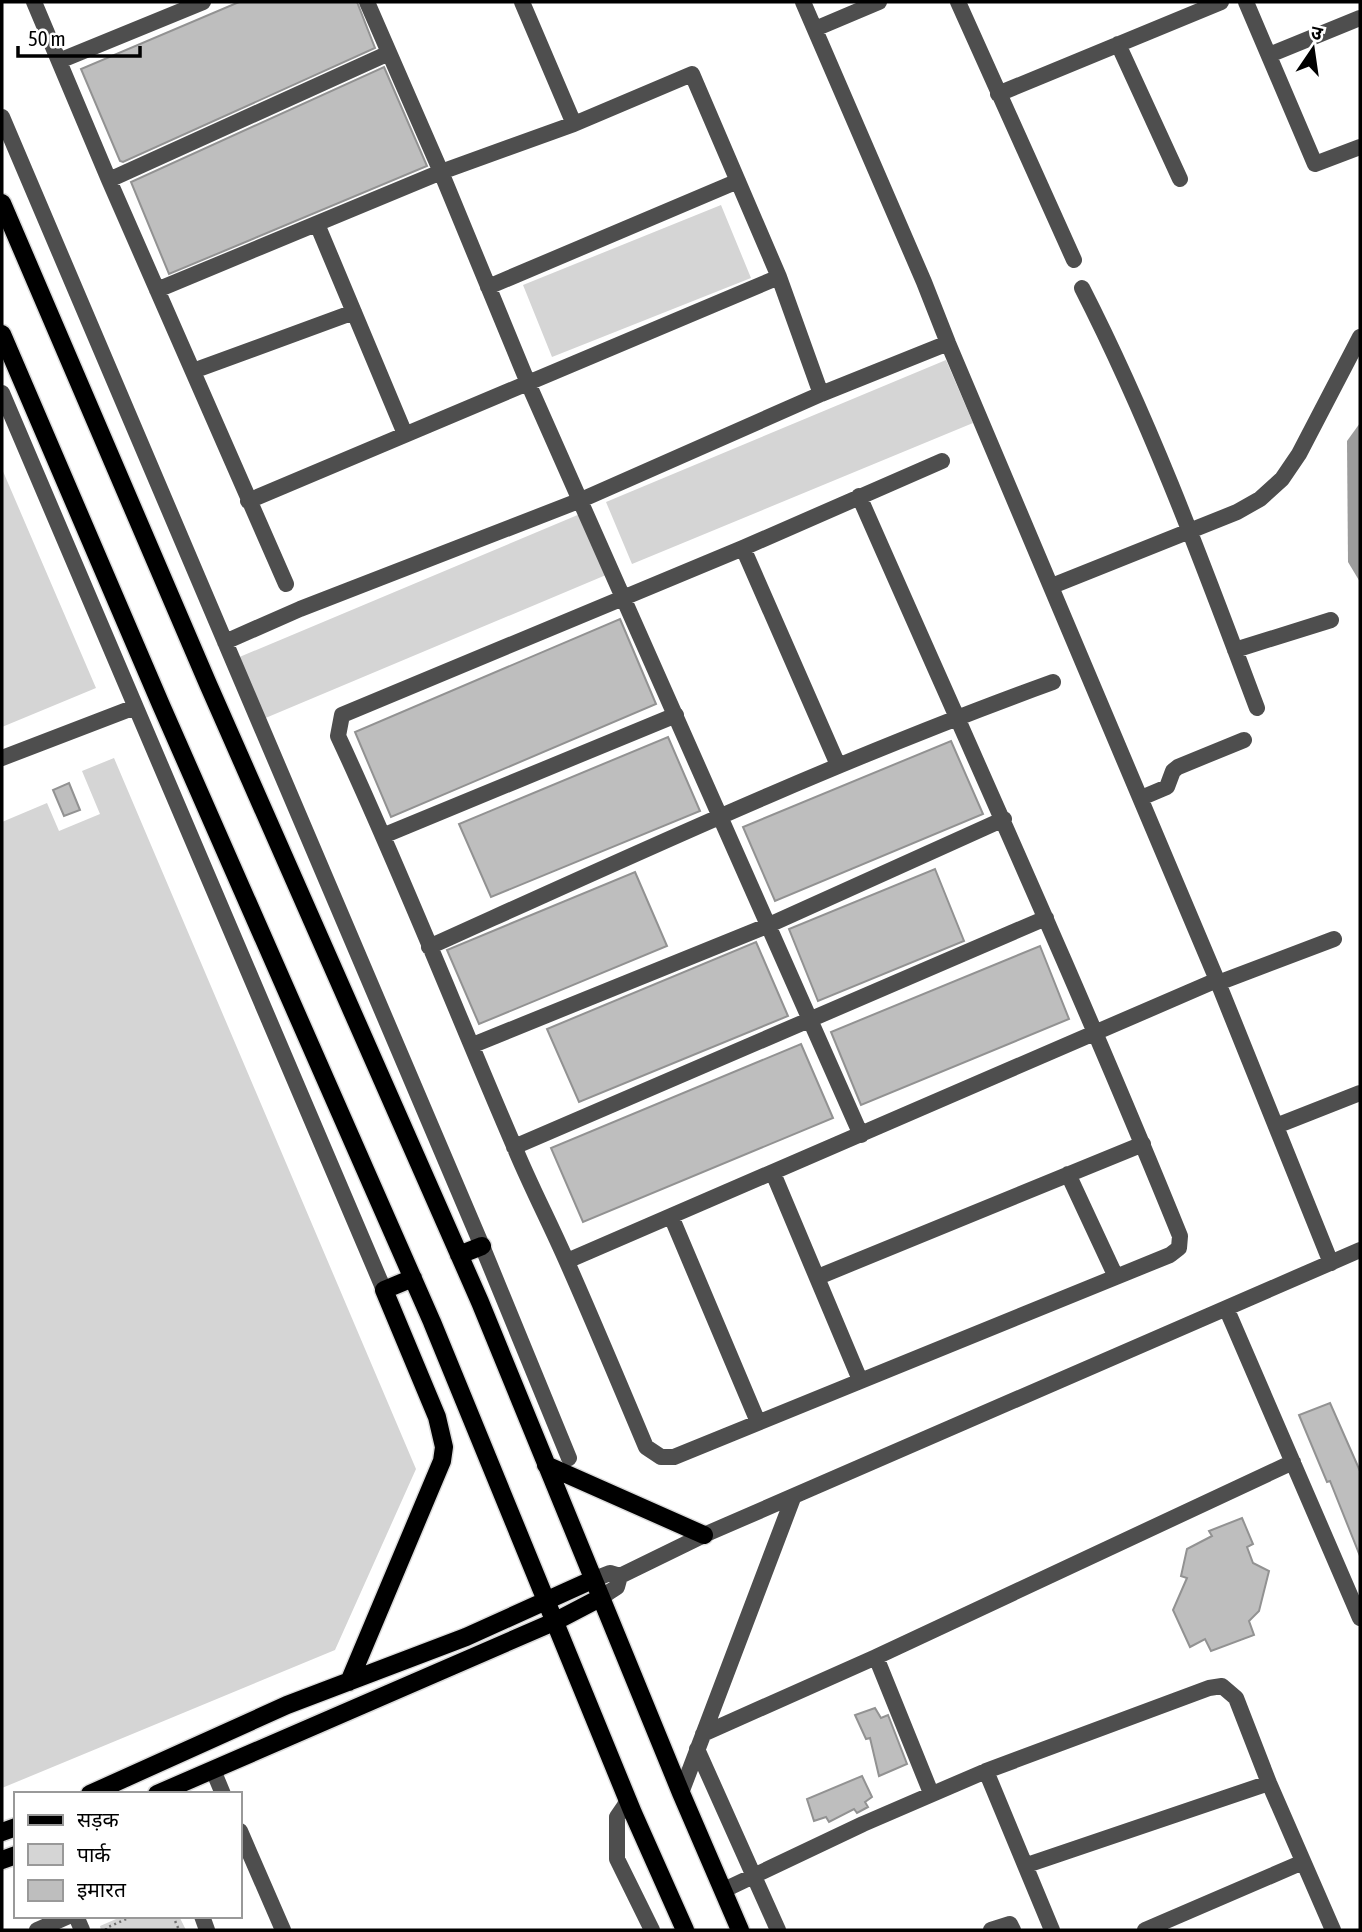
<svg xmlns="http://www.w3.org/2000/svg" width="1362" height="1932" font-family="'Asap Condensed','Noto Sans Devanagari',sans-serif">
<rect width="100%" height="100%" fill="#fff"/>
<path fill="#d5d5d5" d="M721,205L751,278L552,357L523,285Z
M946,360L973,423L632,564L606,502Z
M2,469L96,688L2,727Z
M580,514L606,575L256,722L230,661Z
M114,758L416,1469L335,1650L2,1788V822L47,803L59,831L100,814L82,771Z
M123,1916H179L186,1930H101L100,1926Z"/>
<path fill="#9c9c9c" d="M1360,423V582L1348,562L1347,441Z"/>
<path fill="#bebebe" stroke="#929292" stroke-width="2" d="M239,2H357L375,48L123,162L120,161L81,69Z
M384,67L427,166L169,274L131,182Z
M620,619L656,704L391,817L355,732Z
M668,737L700,811L491,897L459,824Z
M951,741L983,814L775,901L743,827Z
M69,783L80,810L64,816L53,790Z
M935,869L964,941L818,1001L789,929Z
M635,872L667,946L479,1024L447,950Z
M756,942L788,1016L579,1102L547,1029Z
M1040,946L1069,1019L861,1105L831,1032Z
M801,1044L833,1118L583,1222L551,1148Z
M1330,1403L1360,1471V1556L1330,1481L1327,1482L1299,1415Z
M1242,1518L1253,1544L1247,1547L1253,1563L1269,1571L1259,1611L1249,1621L1254,1635L1211,1651L1205,1639L1190,1647L1173,1610L1187,1578L1181,1576L1187,1549L1212,1536L1209,1531Z
M875,1708L881,1718L888,1715L907,1764L879,1776L870,1738L866,1739L855,1715Z
M862,1776L872,1797L865,1802L868,1807L857,1813L854,1809L829,1822L826,1817L814,1821L807,1799Z"/>
<g fill="none" stroke-linecap="round" stroke-linejoin="round">
<g stroke="#dbdbdb" stroke-width="21">
<path id="major" d="M2,203L208,684L480,1302L681,1793L740,1930
M2,334L161,705L432,1322L633,1813L685,1930
M459,1255L482,1246
M546,1465L704,1535
M349,1682L442,1461L444,1447L437,1417L384,1290L413,1278
M90,1794L287,1705L466,1637L592,1580
M157,1794L556,1621L600,1598
M2,1832L16,1827
M2,1860L16,1855"/>
</g>
<path stroke="#707070" stroke-width="2.5" stroke-dasharray="2 3.5" stroke-linecap="butt" d="M173,1916L179,1930
M106,1930V1928L133,1916"/>
<path stroke="#4e4e4e" stroke-width="16" d="M34,2L109,180L286,584
M367,2L441,172L528,383L861,1135
M522,2L574,124
M803,2L924,282L948,343L1217,980L1331,1263
M958,2L1074,260
M1246,2L1315,164L1360,147
M815,29L879,2
M1118,44L1180,179
M1269,55L1360,18
M59,61L203,2
M998,94L1221,2
M2,117L482,1246L569,1458
M109,180L389,53
M317,224L405,434
M488,287L738,181
M1082,288C1151,423 1204,567 1257,708
M157,290L441,172L574,124L692,74L779,277L821,394
M193,371L354,312
M2,393L384,1290
M859,496C967,742 1079,987 1180,1236L1179,1248L1170,1255L674,1457H661L646,1447C620,1385 594,1323 567,1262C550,1223 530,1185 514,1146C455,1009 401,871 338,736L342,715L743,548L942,461
M248,501L779,277
M743,548L838,765
M1052,586L1237,512L1260,499L1282,479L1299,454L1360,337
M225,642L300,609L581,500L821,394L948,343
M1235,650L1331,620
M2,758L135,707
M1141,798L1167,787L1173,771L1178,767L1244,740
M385,835L676,715
M429,947C635,854 840,759 1053,682
M1218,983L1334,939
M473,1045L769,925L1004,819
M1276,1126L1360,1093
M514,1147L1046,918
M773,1173L860,1380
M1068,1174L1116,1277
M671,1216L758,1422
M567,1261L1217,980
M818,1277L1143,1144
M1227,1310L1360,1618
M592,1580L610,1573L620,1576L704,1535L1360,1250
M600,1598L617,1587L620,1576
M876,1657L1293,1462
M703,1734L876,1657L931,1793
M697,1749L778,1930
M213,1770L223,1794
M986,1771L1052,1930
M681,1793L793,1498
M628,1801L617,1817V1859L652,1930
M240,1831L283,1930
M1027,1865L1269,1783
M724,1890L863,1824L986,1771L1209,1688L1222,1686L1236,1698L1269,1783L1333,1930
M76,1916L82,1930
M202,1916L207,1930
M37,1930L69,1916
M991,1930L1010,1924L1013,1930
M1145,1930L1303,1862"/>
<use href="#major" stroke="#000" stroke-width="18"/>
</g>
<rect width="1362" height="1932" fill="none" stroke="#000000" stroke-width="7"/>
<rect x="14" y="1792" width="228" height="126" fill="#ffffff" stroke="#999999" stroke-width="2"/>
<rect x="28" y="1815" width="35" height="10" fill="#000000" stroke="#999999" stroke-width="2"/>
<text x="77" y="1827" font-size="21" fill="#000000">सड़क</text>
<rect x="28" y="1844" width="35" height="21" fill="#d5d5d5" stroke="#999999" stroke-width="2"/>
<text x="77" y="1862" font-size="21" fill="#000000">पार्क</text>
<rect x="28" y="1880" width="35" height="21" fill="#bebebe" stroke="#999999" stroke-width="2"/>
<text x="77" y="1897" font-size="21" fill="#000000">इमारत</text>
<g transform="translate(1313 49) rotate(13)" stroke="#ffffff" stroke-width="5" paint-order="stroke">
<path d="M0-5L12 26L0 18L-12 26Z" fill="#000000"/>
<text y="-10" font-size="19" font-weight="bold" text-anchor="middle" fill="#000000">उ</text>
</g>
<path d="M18 46v10h122v-10" fill="none" stroke="#000000" stroke-width="3.5"/>
<text x="28" y="46" font-size="21" fill="#000000" stroke="#ffffff" stroke-width="5" paint-order="stroke">50 m</text>
</svg>
